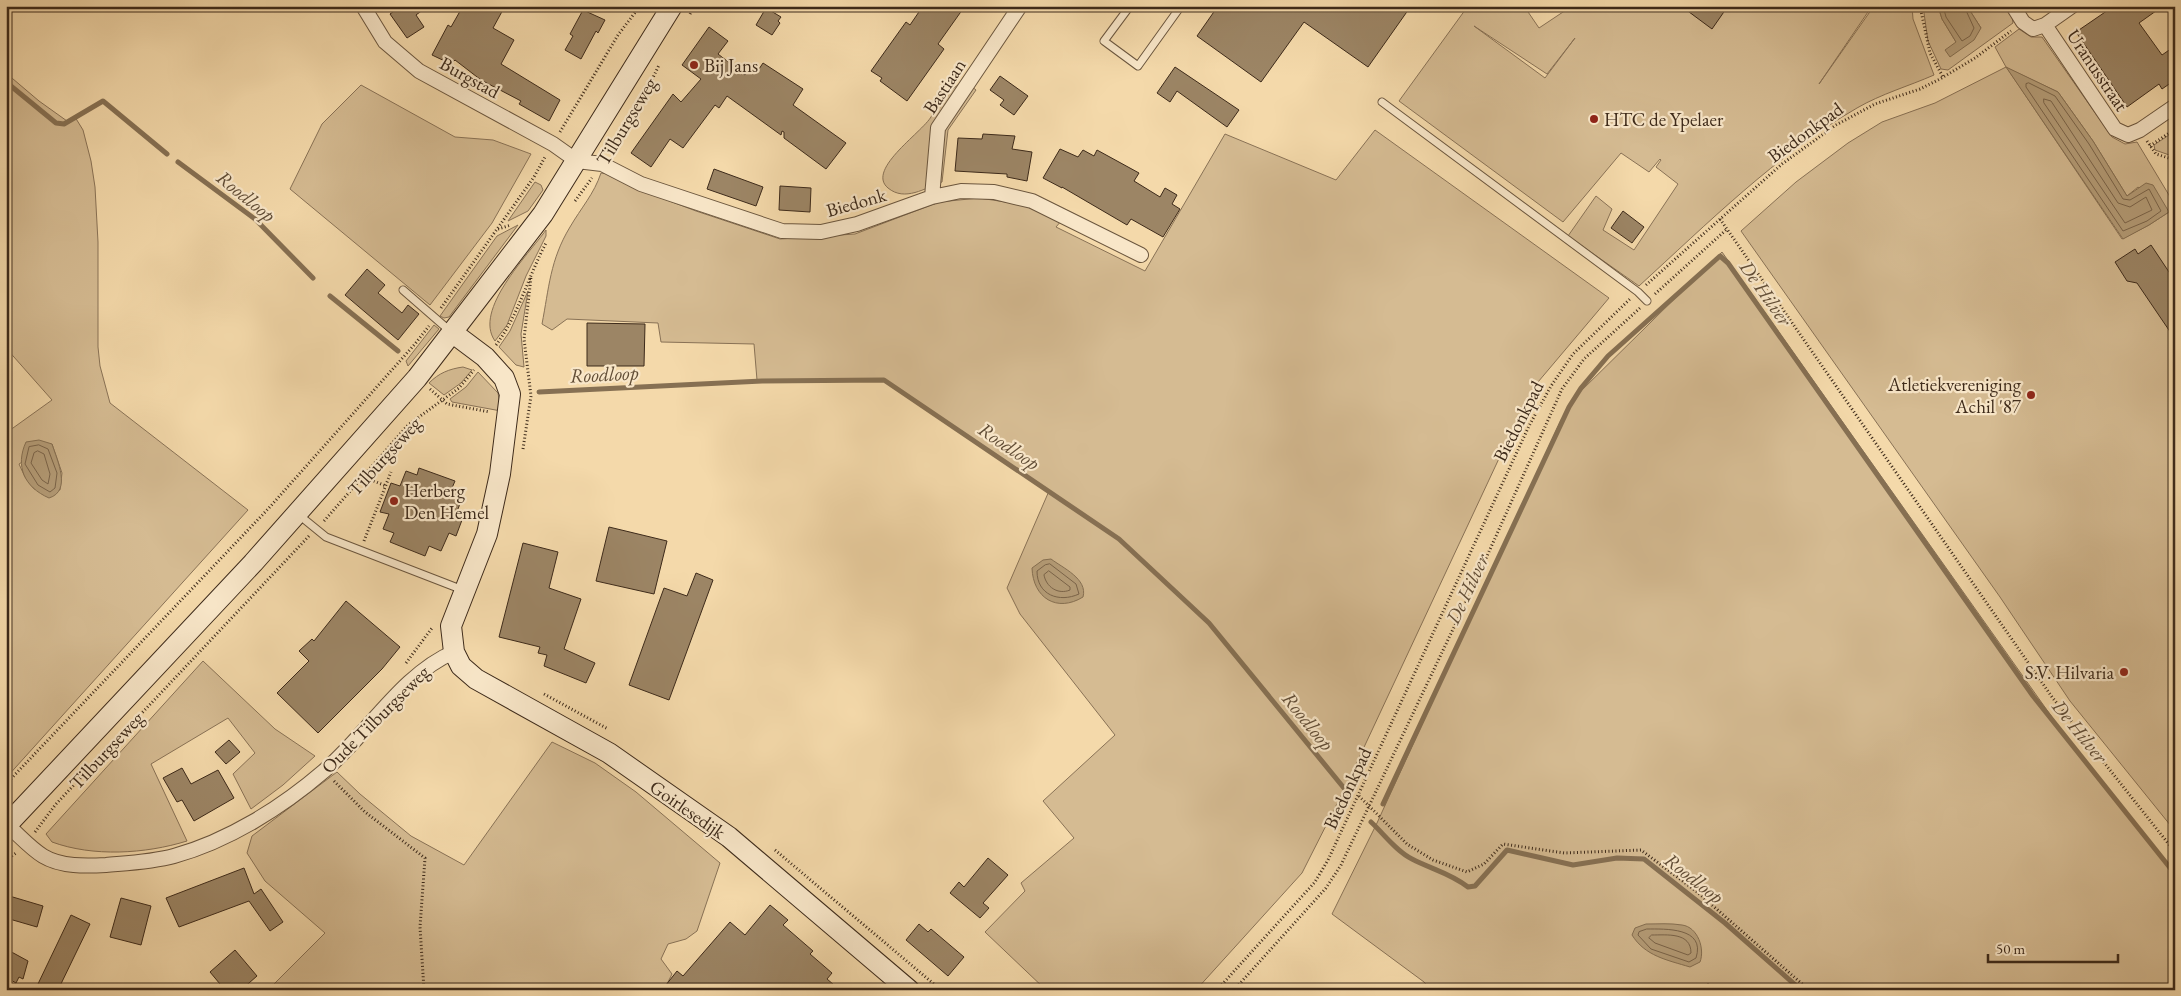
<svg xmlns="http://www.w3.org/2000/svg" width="2181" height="996" font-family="'EB Garamond',serif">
<rect width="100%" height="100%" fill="#f4d9aa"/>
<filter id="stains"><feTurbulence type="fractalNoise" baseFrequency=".004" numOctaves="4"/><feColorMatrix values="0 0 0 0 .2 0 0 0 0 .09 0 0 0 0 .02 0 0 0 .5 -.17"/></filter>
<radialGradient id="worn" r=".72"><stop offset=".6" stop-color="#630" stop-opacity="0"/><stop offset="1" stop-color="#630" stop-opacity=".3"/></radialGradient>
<path fill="#d5bb92" stroke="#897256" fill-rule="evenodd" d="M1468,6H1524L1539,28L1572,6H1872L1819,84L1874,6H1912L1913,19L1934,75C1909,86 1881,94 1857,108C1776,155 1708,223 1639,286L1568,236L1596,196L1612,209L1603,230L1634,250L1678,184L1656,167L1661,160L1660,159L1649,172L1621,153L1563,222L1399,101ZM1474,26L1547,74L1575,38L1545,78Z
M1923,6H1938L1942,19L1956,42L1981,28L1967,6H2005L2012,16L2013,23L1948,70L1941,69L1928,41Z
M2019,29L2031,37H2042L2112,137L2125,144L2137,142L2175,205V831L2070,701L2000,597L1741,231L1796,182L1848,143L1882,122L1935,103L2006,67L1995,47ZM2007,68L2058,92L2093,141L2127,196L2138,187L2169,212L2149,225L2122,239Z
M6,73L39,101L67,121L75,117L83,130L91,161L95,187L98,242V347L100,366L110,403L248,510L6,778V433L52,400L6,348ZM52,444L62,473L60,490L34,489L25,477L19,464Z
M964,80L976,90L948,130L942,182C925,188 905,202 888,188C865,169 926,130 932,115C933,112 933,107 934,104Z
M361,85L455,137L493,140L531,154L492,223L430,305L290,189L322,124Z
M1375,130L1609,298L1538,382L1510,435L1344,790L1302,873L1196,990H1046L985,932L1025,891L1021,883L1074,838L1043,801L1115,735L1020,614L1007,588L1049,491L884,379L757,380L754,344L661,342L658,323L567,319L552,330L542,324C549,288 550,260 570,227C581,208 594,194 601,173L610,174L638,189L696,211L780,239L855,234L939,202L979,198L1019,204L1062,220L1056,227L1145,271L1225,134L1336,180Z
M2175,131V157L2155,150L2154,145Z
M535,182L541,185L543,190L528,211L508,221Z
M518,225L449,317L444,318L440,316L497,236Z
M546,230V236L526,276L507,325L495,341C473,310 528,255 546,230Z
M1722,252L2076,751L2175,876V990H1715L1708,983L1701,990H1431L1424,982L1332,914L1377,823L1561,420L1578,394Z
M528,291L521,334L524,367L516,365L499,347L510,331Z
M434,325L439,329L408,366L406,361Z
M463,367L472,370L461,383L444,395L429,383C439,373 449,369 463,367Z
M478,372L498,393L501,411L452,402L450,399L466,387Z
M203,661L275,729L315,756L283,785L251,809L233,774L255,753L228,718L151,764L187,841C145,854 93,857 52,842L46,834Z
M552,742L595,763L636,792L720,863L697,931L686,939L668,944L661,959L672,974L664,990H273L271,987L325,933L265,881L247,853L252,836L337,772L360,794L411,836L464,865Z"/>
<path fill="#b69e79" stroke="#867053" d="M1938,6H1967L1981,28L1974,40L1950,57L1945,50L1956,42L1942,19Z
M2006,67L2058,92L2093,141L2127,196L2146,183L2153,185L2169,212L2149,225L2123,239Z
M39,440L52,444C57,460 72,491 49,498C24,487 15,466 26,442Z
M1051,559C1063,568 1088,579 1083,597C1057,613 1033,598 1032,568L1043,560Z
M1646,924C1658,924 1670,923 1682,925C1698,927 1705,949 1700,962L1690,967C1667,960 1645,956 1632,935L1635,928Z"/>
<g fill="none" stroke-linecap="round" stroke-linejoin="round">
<path stroke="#7a644a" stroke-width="1" d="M1943,6L1946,17L1962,41L1970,36L1974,28L1964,6
M2029,83L2055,96L2089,144L2123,199L2130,200L2149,189L2161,211L2147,221L2123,231L2026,87V84Z
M2044,99L2051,101L2118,203L2130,207L2146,197L2152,210L2125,223L2044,103Z
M39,445L48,449L57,473L55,488L50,492L38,485L25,464L29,447Z
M38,451L44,454L50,474L48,484L42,480L31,463L34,453Z
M1050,564L1076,584L1079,594C1059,603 1037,595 1037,571L1045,565Z
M1049,571L1070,587V590C1058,595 1046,587 1044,575Z
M1647,929C1665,929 1706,927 1696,958L1689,962L1651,949L1638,935L1639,932Z
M1652,935C1667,935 1691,932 1691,953L1688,955L1655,943L1649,938Z"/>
<path stroke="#867053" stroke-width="5" d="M6,82L56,123L64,124L103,101L167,154
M178,162L255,219L313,278
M330,296L398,351
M539,392L762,381L884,380L1119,539L1209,623L1348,793
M1383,804L1569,407L1581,388L1608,356L1720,256L1728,263L2033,696L2175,874
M1371,822C1384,834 1396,851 1412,859C1431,869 1450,873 1468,887L1475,886L1507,850L1573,865L1617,858L1644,859L1725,923L1801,990"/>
</g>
<path fill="#9c8565" stroke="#3d2a1a" d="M401,6H428L416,15L424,27L407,38L390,14Z
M463,6H505L493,28L514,40L501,64L560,100L549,121L519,104L521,101L481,80L455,60L451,64L432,55L448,25L451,27Z
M923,6H965L938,44L944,49L907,101L880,81L882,78L871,71L906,22L910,25Z
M1218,6H1411L1368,67L1304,22L1261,82L1197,36Z
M1681,6H1728L1712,29Z
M2114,6H2163L2139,23L2162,55L2175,46V80L2162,89L2159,84L2127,107L2076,32Z
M766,8L781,17L778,21L780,23L772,35L756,25Z
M583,10L605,20L598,33L596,31L581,59L565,50L573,36L570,34Z
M709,27L728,41L718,54L745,75L751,64L759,69L763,63L803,89L793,105L846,143L826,169L784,138V132L782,131L781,135L727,96L719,108L715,105L683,148L670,139L651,167L631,153L673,94L681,102L701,79L682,65Z
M1175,67L1239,110L1227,127L1177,91L1170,102L1157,93Z
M1000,76L1028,96L1014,115L1000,105L1004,100L990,90Z
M983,134L1015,136L1012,149L1032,152L1027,181L1007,177V174L955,171L958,138L982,139Z
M1060,149L1078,157L1083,150L1094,156L1097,150L1139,173L1134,181L1160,197L1165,188L1177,195L1172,204L1180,209L1163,237L1131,219L1127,225L1062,187V188L1043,178Z
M714,169L763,187L756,206L707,189Z
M780,186L811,188L810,212L779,210Z
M1623,211L1644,227L1632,243L1611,228Z
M2151,245L2175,281V339L2137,283L2127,281L2115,262L2135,249L2138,254Z
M367,269L385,285L378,293L402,313L408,305L419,314L398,340L345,295Z
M587,323L645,324L644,366H587Z
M419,468L455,481L452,488L464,493L458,509L465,512L456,536L449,533L441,551L429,546L425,556L390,542L394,533L383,529L389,514L380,512L391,483L400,486L406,471L417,475Z
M609,527L667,541L654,594L596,581Z
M523,543L558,552L549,588L581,599L564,649L595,663L586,683L544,666L547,655L538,653L540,647L499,637Z
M696,573L713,580L669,700L629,685L664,588L687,596Z
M346,601L400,647L382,669L318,733L277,693L309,661L299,651L312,639L314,641Z
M229,740L240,752L226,764L215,752Z
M182,768L191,784L218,770L234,798L194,821L182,800L177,802L163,778Z
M988,858L1008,875L983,903L989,908L980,918L950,893L959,882L964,887Z
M244,868L254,894L261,889L283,922L270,931L249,901L179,927L166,898Z
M6,895L43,906L37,927L6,918Z
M121,898L151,906L141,945L110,937Z
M770,905L788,920L783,925L813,951L810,954L832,973L827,979L840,990H662L677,971L683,976L730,922L745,935Z
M71,915L90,924L58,990H44L37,986Z
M919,924L928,932L931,929L964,957L948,976L906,940Z
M6,949L28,961L23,979L19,977L16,983L6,977Z
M235,950L257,976L241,990H225L210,972Z"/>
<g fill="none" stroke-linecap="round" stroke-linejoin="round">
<g stroke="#6b563e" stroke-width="9">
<path id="lane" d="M1130,6L1104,41L1138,66L1181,6
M1382,102L1638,292L1647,301
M403,290L450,331
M299,515L326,537L463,590"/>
</g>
<g stroke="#6b563e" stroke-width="16">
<path id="street" d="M363,6L385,42L419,71L553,144L577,161L602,164L641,184L782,231L821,232L857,224L932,197L961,191L994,192L1032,201L1141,255
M2013,6L2023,22L2033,29L2045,25L2072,6
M2045,25L2115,129L2128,135L2140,130L2175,106
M932,197L938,128L1020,6
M6,824C18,834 30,848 43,856C61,867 86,866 106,865C129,863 152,862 174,856C228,841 281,808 324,771C367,735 402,674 454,652"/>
</g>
<g stroke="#3d2a1a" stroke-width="22">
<path id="secondary" d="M453,333L485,357L504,378L510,394L500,474L487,534L451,626L454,652L461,666L476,679L609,753L729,837L909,990
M6,826L253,563L417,378L543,214L672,6"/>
</g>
<path stroke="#3d2a1a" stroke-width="3" stroke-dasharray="1 2.5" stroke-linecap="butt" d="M1920,6L1930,53L1943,77
M690,14L694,6
M560,132L618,35L640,6
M2147,141L2156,154L2175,160
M2150,146L2175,129
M611,153L642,101L659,65
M575,201L592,178
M1720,219L2052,697L2175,852
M498,229L511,225
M1646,285L1782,164L1836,125L1875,104L1920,89L1940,79L1975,58L2011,31
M1655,294L1727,229
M441,308L534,177L545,157
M496,345C519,314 528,277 546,243
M430,389L447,404L490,412
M523,449L531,396L524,339L531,277
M364,477L386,486
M324,521L408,425L459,388L474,370
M364,541L391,472
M406,663L432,628
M544,694L608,729
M334,781L365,812L425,858L420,927L424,990
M6,784L268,509L415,344L429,326
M1359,796L1407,844L1433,860L1467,872L1484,864L1503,844L1564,853L1641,850L1696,891L1809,990
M35,832L56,804L309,536
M775,850L941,990
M6,860L16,853
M1217,990L1315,882L1328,860L1529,426L1551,386L1573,354L1630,299
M1234,990L1326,888L1341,865L1474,585L1562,389L1584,359L1640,308"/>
<use href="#lane" stroke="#f8e6c8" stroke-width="7"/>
<use href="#street" stroke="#f8e6c8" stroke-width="14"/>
<use href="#secondary" stroke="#f8e6c8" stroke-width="20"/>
</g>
<g fill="#8f2418" stroke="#f8e6c8" stroke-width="2">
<circle cx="694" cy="65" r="5"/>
<circle cx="1594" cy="119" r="5"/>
<circle cx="2031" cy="395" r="5"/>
<circle cx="394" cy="501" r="5"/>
<circle cx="2124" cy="672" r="5"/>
</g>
<g text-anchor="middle" stroke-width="4.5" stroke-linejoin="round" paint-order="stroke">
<g font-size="19" fill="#3d2a1a" stroke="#f8e6c8" text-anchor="start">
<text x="704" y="72">Bij Jans</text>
<text x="1604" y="126">HTC de Ypelaer</text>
<text x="2021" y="391" text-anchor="end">Atletiekvereniging<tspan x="2021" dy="22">Achil '87</tspan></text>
<text x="404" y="497">Herberg<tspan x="404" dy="22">Den Hemel</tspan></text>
<text x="2114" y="679" text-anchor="end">S.V. Hilvaria</text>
</g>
<g font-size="19" fill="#3d2a1a" stroke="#f8e6c8">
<text transform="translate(2098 70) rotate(56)" y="7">Uranusstraat</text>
<text transform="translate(470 77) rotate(29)" y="7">Burgstad</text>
<text transform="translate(944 86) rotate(-57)" y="7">Bastiaan</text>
<text transform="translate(626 121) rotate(-59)" y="7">Tilburgseweg</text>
<text transform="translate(1805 132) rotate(-36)" y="7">Biedonkpad</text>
<text transform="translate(856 202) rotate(-16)" y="7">Biedonk</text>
<text transform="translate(1518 421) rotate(-63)" y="7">Biedonkpad</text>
<text transform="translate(384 456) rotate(-48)" y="7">Tilburgseweg</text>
<text transform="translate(375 719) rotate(-45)" y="7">Oude Tilburgseweg</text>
<text transform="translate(106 750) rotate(-47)" y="7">Tilburgseweg</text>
<text transform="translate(1347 788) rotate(-65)" y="7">Biedonkpad</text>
<text transform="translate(688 809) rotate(35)" y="7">Goirlesedijk</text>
</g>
<g font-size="20" font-style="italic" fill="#614d36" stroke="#f8e6c8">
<text transform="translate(246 196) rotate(39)" y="7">Roodloop</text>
<text transform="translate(1766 293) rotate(55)" y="7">De Hilver</text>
<text transform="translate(604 374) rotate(-3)" y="7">Roodloop</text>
<text transform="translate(1009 446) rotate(34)" y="7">Roodloop</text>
<text transform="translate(1467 589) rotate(-65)" y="7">De Hilver</text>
<text transform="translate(1308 721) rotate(51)" y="7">Roodloop</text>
<text transform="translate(2080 731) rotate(51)" y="7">De Hilver</text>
<text transform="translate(1694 878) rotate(38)" y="7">Roodloop</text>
</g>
</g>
<rect width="2181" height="996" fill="none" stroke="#f4d9aa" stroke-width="25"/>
<rect x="8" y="8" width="2166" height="981" fill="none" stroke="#3d2a1a" stroke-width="2.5"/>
<rect x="12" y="12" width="2156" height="971" fill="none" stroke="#3d2a1a"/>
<path d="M1988 954v8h130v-8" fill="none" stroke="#3d2a1a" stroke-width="2.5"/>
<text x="1996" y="954" font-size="15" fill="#3d2a1a" stroke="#f8e6c8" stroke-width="4" paint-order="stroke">50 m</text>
<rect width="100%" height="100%" filter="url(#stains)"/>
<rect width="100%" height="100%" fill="url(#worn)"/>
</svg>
